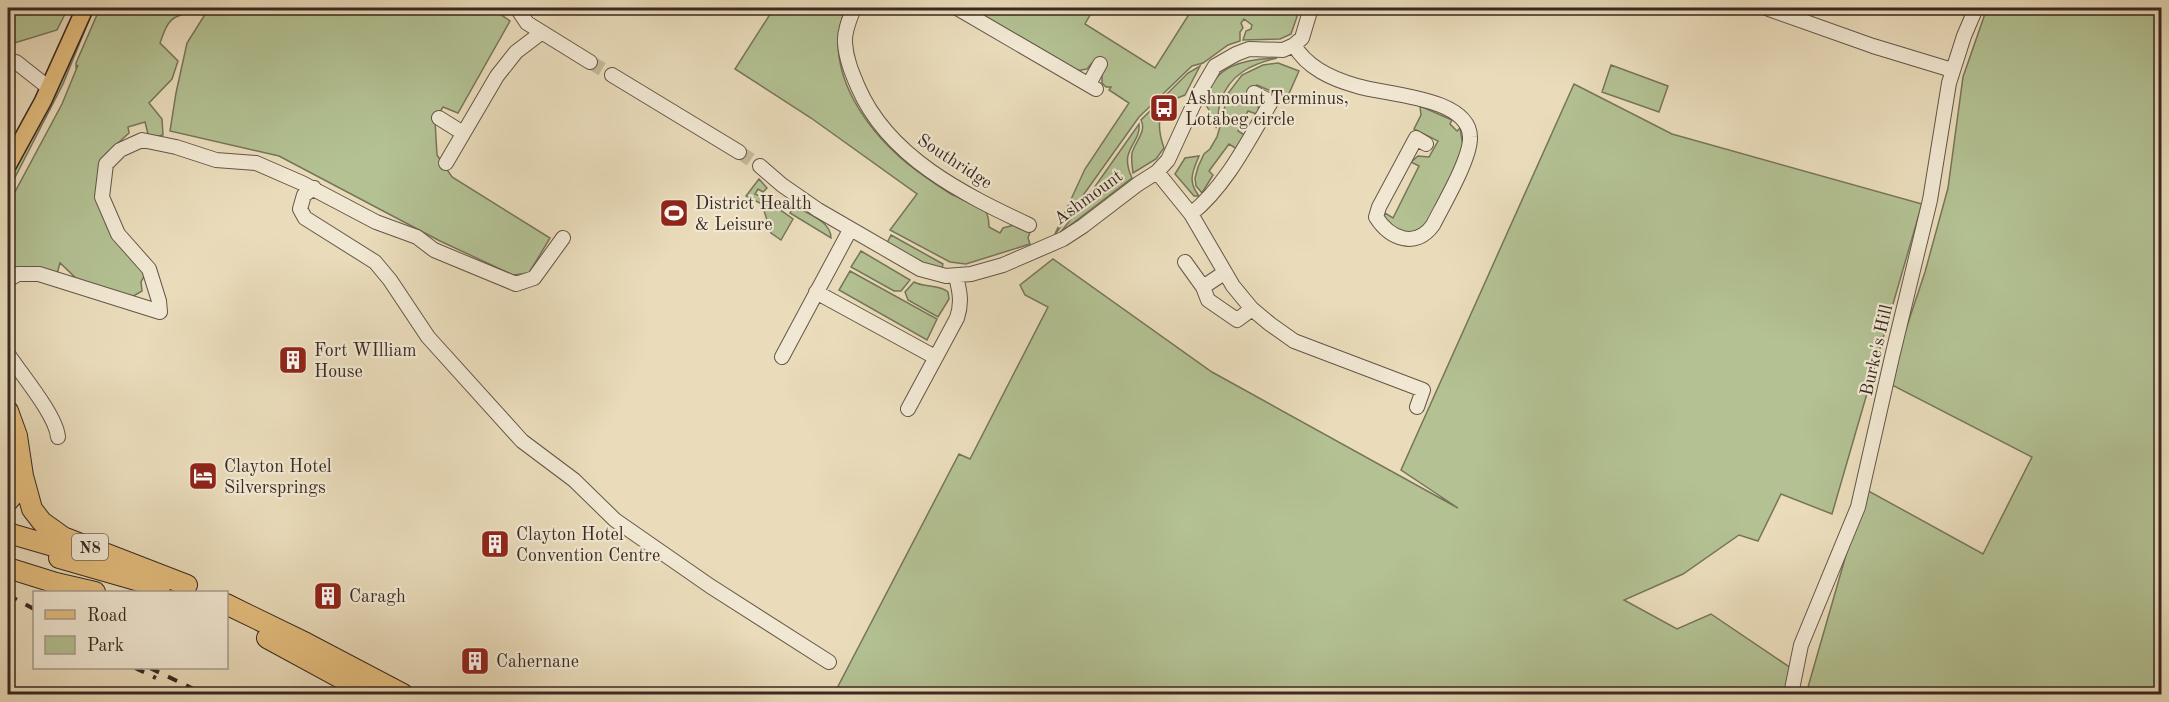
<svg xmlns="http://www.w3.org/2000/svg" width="2169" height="702" font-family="'Old Standard TT',serif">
<rect width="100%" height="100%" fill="#eadcbb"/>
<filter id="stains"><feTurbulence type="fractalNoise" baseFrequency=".00333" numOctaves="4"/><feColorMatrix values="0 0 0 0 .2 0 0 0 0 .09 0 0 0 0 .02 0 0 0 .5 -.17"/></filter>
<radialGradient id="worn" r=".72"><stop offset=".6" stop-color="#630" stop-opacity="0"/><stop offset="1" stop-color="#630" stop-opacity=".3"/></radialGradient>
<path fill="#b3c193" stroke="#76755a" stroke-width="1.5" d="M8,8H68L57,30L8,45Z
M91,8H94L63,84L8,191V184L69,65L72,51Z
M100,8H196V11C170,17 169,18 160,43L178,61L172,79L149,103L162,119L163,135L149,138L145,122L128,127L129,133L105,155L99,175L98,201L146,273L141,282L142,291L130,298L78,280L60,263L57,274L8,276V205L62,104L78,65L76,67V63Z
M209,8H491L510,21L458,113L443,107L435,120L437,155L452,177L550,238L529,273L513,275L440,241L279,156L170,131L176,93L187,43Z
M774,8H846C819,69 869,136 917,171C928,179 939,187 951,194C961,199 976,203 984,210C989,214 989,222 989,227L1000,233L1003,228L1014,225L1030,232L1028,238L1030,244L966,264L950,262L890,230L917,194L811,118L735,69Z
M967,8H1094L1085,24L1155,68L1193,8H1300L1291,34L1280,39L1243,40L1246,31L1251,29L1252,25L1244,19L1241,23L1243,28L1240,32V41L1228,45L1203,63L1192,66L1139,117L1054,236L1085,169L1129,103L1109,90L1111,87H1106L1102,83V69L1092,63L1087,69L1075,71Z
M1987,8H2161V694H1806L1865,489L1983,554L2032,457L1888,383L1925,272L1948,188L1963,77Z
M1277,58C1252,64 1230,74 1221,100C1218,109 1218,119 1216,128L1214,119L1205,103C1211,65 1245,59 1277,58Z
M1278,63L1299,71L1287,98L1257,85L1249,100L1258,105L1259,115L1248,111L1238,131L1246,136L1237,149L1229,144L1209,171L1213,175L1202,193L1196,186L1195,178L1198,167L1204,154L1210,149L1217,137L1224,112L1226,96L1242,75L1263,65Z
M1611,65L1668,86L1659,112L1602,92Z
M1200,66L1185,95C1183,96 1178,97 1174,100C1155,110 1158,131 1164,148L1156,159L1133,173C1132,166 1131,160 1132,153C1135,142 1147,131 1141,120L1188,73Z
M1574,84L1672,134L1922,204L1832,514L1781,494L1758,541L1739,535L1683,574L1624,600L1677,629L1711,614L1791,668L1785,694H834L959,454L970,459L1048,307L1025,295L1020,285L1053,259L1212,372L1458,508L1401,470Z
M1420,106L1452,120L1450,124L1457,131L1460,128L1463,146L1449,181L1424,229L1410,235L1388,225L1383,217L1385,213L1393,218L1419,166L1411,162L1418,156L1429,157L1438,141L1414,129L1421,115Z
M1139,124C1141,145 1118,148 1132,178L1060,233L1082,205Z
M1199,156C1193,171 1187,181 1199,196H1194L1175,174L1185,158Z
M759,179L767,188L763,192L758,189L755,194L762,197L793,219L781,240L771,233L762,204L746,196Z
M795,206C808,214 831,221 831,238L790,213Z
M891,235L943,264L942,268L927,266L887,243Z
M861,251L910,280L901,291H894L851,267Z
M850,271L937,319L927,340L839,290Z
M914,282C925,288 939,284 948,292L949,299L938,317L908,300L905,292Z"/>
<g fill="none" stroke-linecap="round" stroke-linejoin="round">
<path stroke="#c6b89c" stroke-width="14" stroke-dasharray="14 7" stroke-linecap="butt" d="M590,62L612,75
M739,152L760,166"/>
<g stroke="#645648" stroke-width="16">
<path id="minor" d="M517,8L527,23L590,62
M854,8C850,18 844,31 845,43C846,59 852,73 858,87C888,157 963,194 1029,225
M957,8L1096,89
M1766,8L1873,46L1952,70
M1294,45C1307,68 1332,79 1357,86C1386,95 1469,97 1470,137C1471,158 1443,205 1433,225C1416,249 1390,239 1376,217L1379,207L1416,138L1426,144
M8,64L16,62L49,88
M612,75L739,152
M1089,84L1100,64
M439,118L463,133
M446,163L497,76L516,52L541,33
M760,166L782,185L818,210L920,269L946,276L971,274L1003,265L1063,239L1083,226L1138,184L1157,172L1168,160L1197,97L1215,66L1236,54L1249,49L1283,50L1294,45L1302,38L1311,8
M1157,172L1191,214L1233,286L1252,309L1270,324L1294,341L1423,390L1417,407
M314,188L304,195L300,209L305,218L375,262L390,280L428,337L522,441L574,480L615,520L710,586L829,662
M1191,214C1226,186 1248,141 1271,102L1254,93
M1185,262L1203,287
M1224,273L1203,287L1208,300L1237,320L1252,309
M8,280L18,274H39L160,312L159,301L149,269L118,234L102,197L106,164L120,150L142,140L176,147L216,160L256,163L302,183L376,222L417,237L434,250L516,284L534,278L563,238
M816,292L935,357
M8,354C21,374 56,415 58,437
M782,357L850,230
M908,409L957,318C962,303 960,292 956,277
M1791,694L1801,645L1858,507L1892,357L1930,200L1949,83L1964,36L1976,8"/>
</g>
<g stroke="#382921" stroke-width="19">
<path id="major" d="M8,165L43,101L85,8"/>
</g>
<g stroke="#382921" stroke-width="22">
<path id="highway" d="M8,411L17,436L23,476L32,509L42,522L63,537L187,585
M8,501L15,493L23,476
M8,533L77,553
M59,558L160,587
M8,568L56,583L95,592
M226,604L306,643L403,694
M267,638L370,694"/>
</g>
<use href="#minor" stroke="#f1e8d3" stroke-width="14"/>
<use href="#major" stroke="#e5be7e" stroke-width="16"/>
<use href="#highway" stroke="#e5be7e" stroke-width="20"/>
<path stroke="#382921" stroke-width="4" stroke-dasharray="10 10" stroke-linecap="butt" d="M8,595L34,609
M135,668L156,678
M150,668L204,694"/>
</g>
<defs>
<g id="bus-square" transform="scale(1.5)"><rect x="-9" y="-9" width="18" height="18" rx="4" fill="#8f2418" stroke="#f1e8d3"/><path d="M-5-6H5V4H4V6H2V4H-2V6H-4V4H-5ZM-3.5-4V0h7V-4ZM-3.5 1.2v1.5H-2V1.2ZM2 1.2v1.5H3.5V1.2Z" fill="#fff"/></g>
<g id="stadium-square" transform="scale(1.5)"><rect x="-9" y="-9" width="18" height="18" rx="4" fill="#8f2418" stroke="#f1e8d3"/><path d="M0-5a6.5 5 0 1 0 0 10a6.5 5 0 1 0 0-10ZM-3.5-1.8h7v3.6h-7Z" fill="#fff"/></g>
<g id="building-square" transform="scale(1.5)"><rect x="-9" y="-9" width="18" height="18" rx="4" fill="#8f2418" stroke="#f1e8d3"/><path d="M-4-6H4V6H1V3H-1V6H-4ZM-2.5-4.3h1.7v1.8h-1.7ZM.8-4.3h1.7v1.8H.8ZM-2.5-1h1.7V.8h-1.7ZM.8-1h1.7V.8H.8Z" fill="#fff"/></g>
<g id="hotel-square" transform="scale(1.5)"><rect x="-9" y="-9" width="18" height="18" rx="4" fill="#8f2418" stroke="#f1e8d3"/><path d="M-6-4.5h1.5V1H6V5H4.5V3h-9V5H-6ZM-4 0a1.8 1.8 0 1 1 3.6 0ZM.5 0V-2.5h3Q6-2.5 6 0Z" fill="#fff"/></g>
</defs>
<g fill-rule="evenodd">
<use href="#bus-square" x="1164" y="108"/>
<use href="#stadium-square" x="674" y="213"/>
<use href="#building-square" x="293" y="360"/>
<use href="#hotel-square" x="203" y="476"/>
<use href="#building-square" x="495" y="544"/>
<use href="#building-square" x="328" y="596"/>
<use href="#building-square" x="475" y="661"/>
</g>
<g text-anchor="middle" stroke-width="4.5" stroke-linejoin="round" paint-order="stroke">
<rect fill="#f1e8d3" stroke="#706256" stroke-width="1.5" x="72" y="534" width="36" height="26" rx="4.5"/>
<g font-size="16" font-weight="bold" fill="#382921">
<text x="90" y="553">N8</text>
</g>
<g font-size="18" fill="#382921" stroke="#f1e8d3" text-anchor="start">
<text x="1185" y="104">Ashmount Terminus,<tspan x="1185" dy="21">Lotabeg circle</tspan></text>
<text x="695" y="209">District Health<tspan x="695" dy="21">&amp; Leisure</tspan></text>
<text x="314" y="356">Fort WIlliam<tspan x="314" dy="21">House</tspan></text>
<text x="224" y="472">Clayton Hotel<tspan x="224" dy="21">Silversprings</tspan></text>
<text x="516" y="540">Clayton Hotel<tspan x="516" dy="21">Convention Centre</tspan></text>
<text x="349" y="602">Caragh</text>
<text x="496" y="667">Cahernane</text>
</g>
<g font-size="18" fill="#382921" stroke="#f1e8d3">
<text transform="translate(955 161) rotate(33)" y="6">Southridge</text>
<text transform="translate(1088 197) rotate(-36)" y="6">Ashmount</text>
<text transform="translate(1876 350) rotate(-77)" y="6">Burke's Hill</text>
</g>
</g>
<rect width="2169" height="702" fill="none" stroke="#eadcbb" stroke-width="30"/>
<rect x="9" y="9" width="2151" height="684" fill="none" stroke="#382921" stroke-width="3"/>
<rect x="15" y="15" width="2139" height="672" fill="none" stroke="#382921" stroke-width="1.5"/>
<rect x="33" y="591" width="195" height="78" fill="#f1e8d3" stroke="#a79c8c" stroke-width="1.5"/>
<rect x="45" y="610" width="30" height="9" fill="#e5be7e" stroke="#a79c8c" stroke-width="1.5"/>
<text x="87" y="621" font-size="18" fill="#382921">Road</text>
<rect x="45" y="636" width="30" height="18" fill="#b3c193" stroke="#a79c8c" stroke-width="1.5"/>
<text x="87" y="651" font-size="18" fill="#382921">Park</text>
<rect width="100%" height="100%" filter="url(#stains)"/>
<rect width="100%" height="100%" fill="url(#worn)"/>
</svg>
